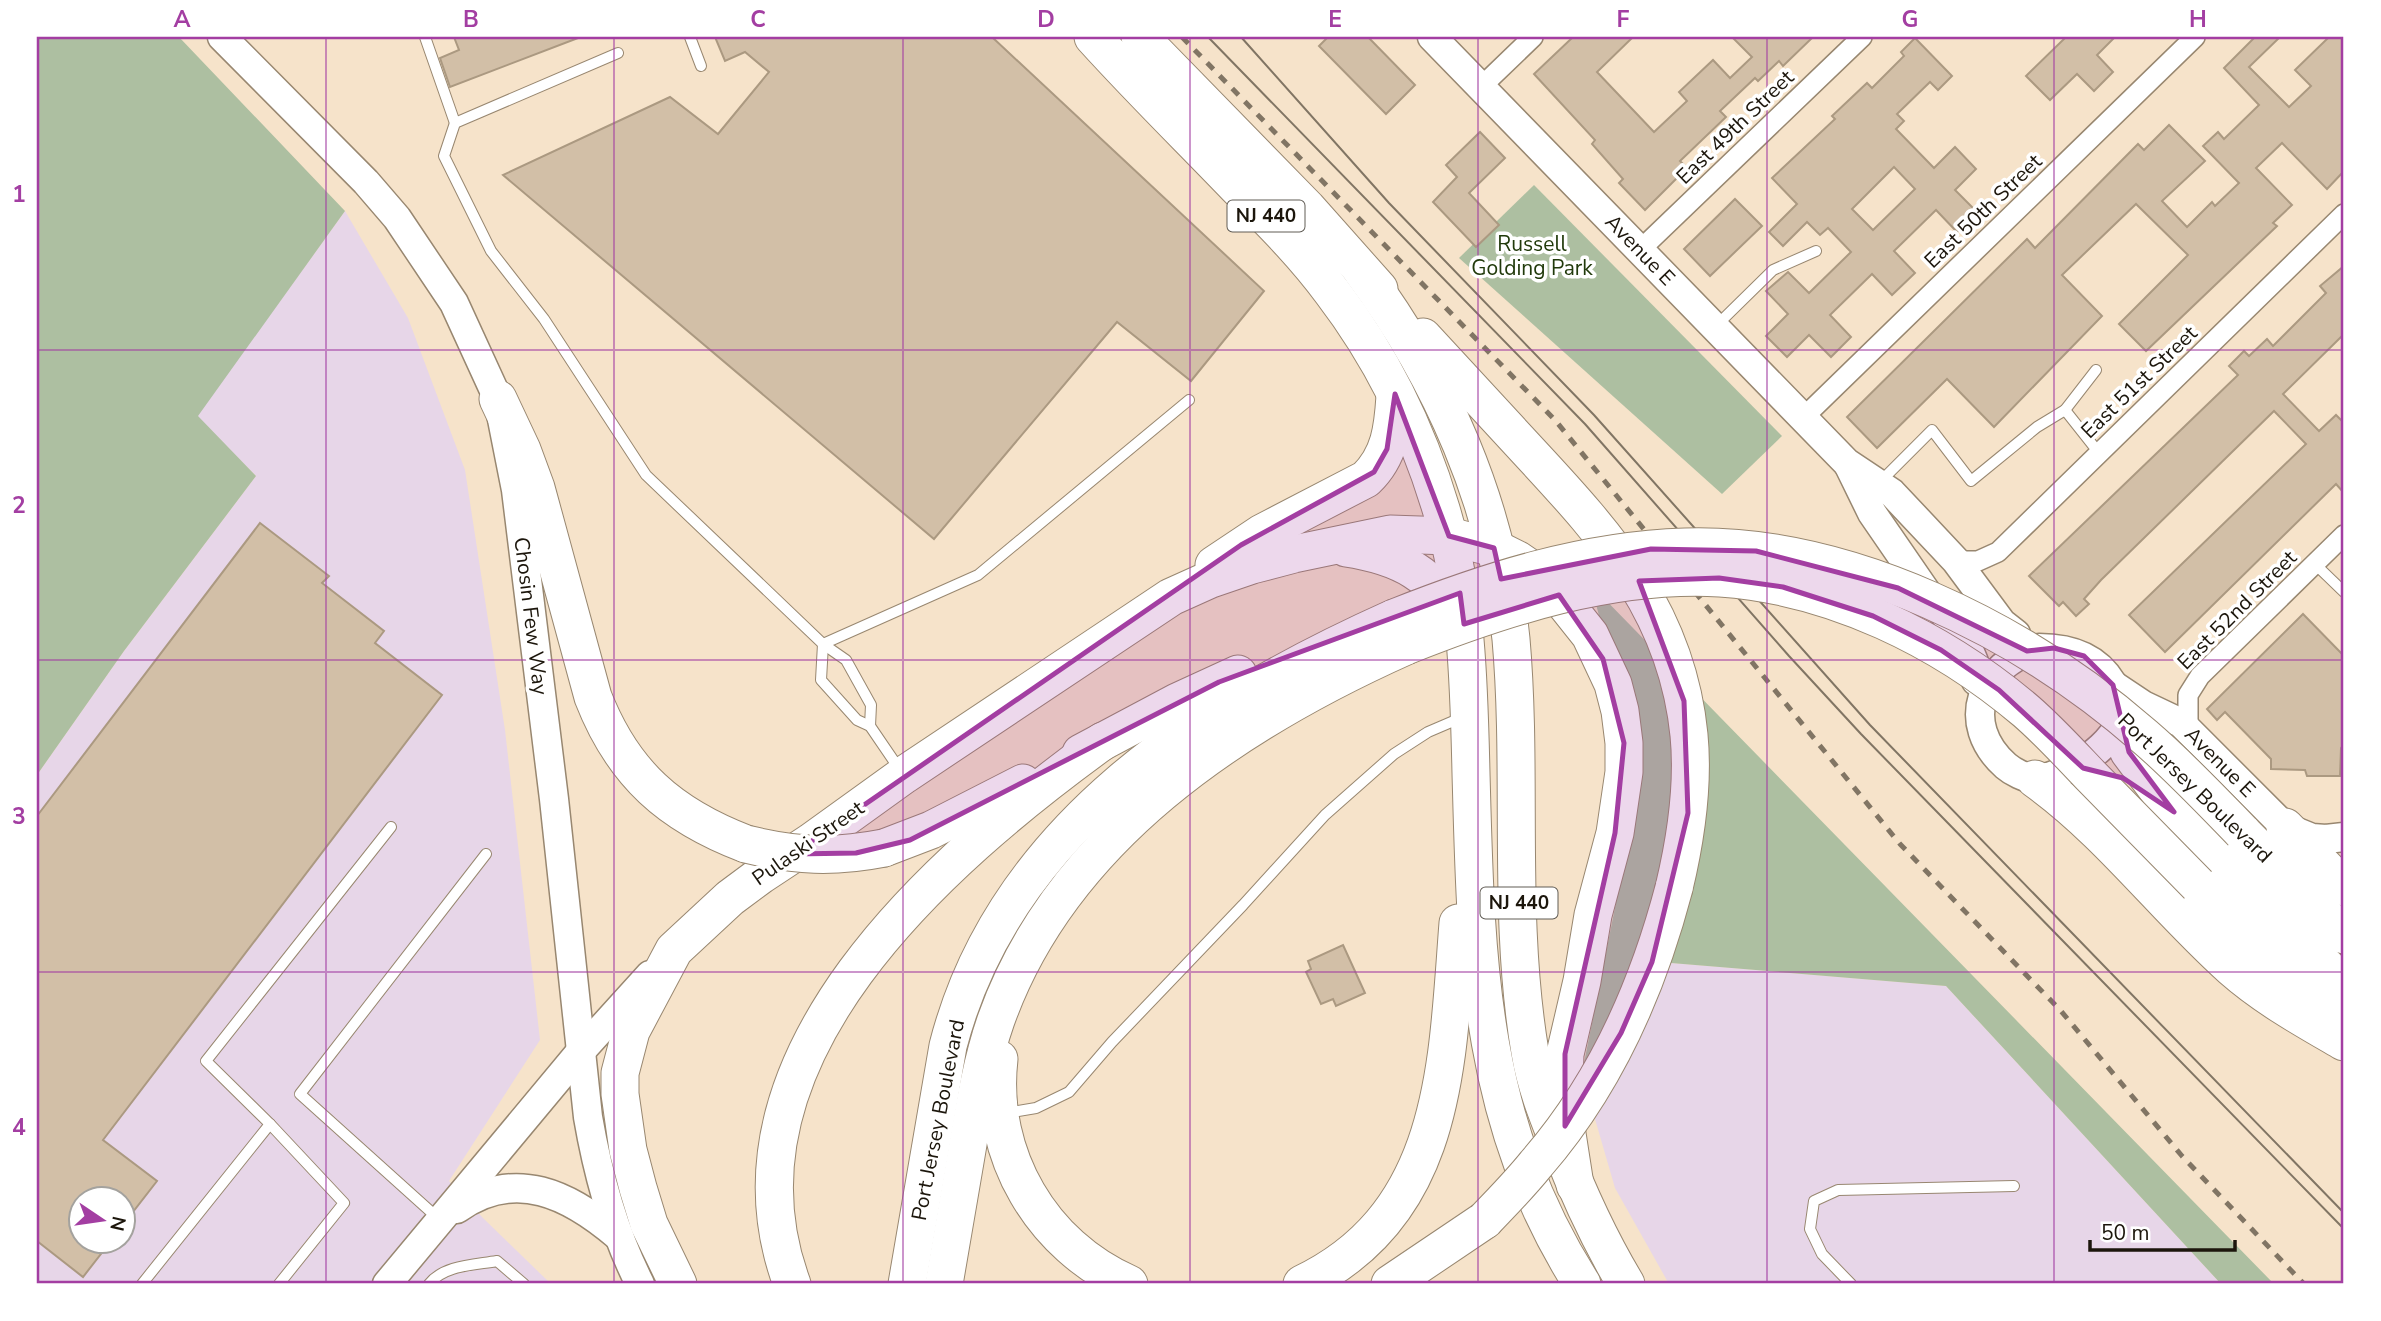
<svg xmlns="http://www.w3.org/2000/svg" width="2381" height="1321" font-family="'Nunito Sans',sans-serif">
  <rect width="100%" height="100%" fill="#f6e3ca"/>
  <g fill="#e7d6e8" fill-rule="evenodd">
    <path d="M345 211 408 318 465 470 505 730 540 1040 449 1181 483 1218 551 1284H37V775L124 651 256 476 197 416ZM80 1198H122V1240H80Z"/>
    <polygon points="1671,963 1946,986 2221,1284 1669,1284 1615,1188 1586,1088"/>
  </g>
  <g fill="#adbfa1">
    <polygon points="37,37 179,37 345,211 198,416 256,476 124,651 37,775"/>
    <polygon points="1534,185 1782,436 1722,494 1459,258"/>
    <polygon points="1591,585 2274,1284 2221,1284 1946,986 1671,963 1586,1088 1582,1073 1641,777"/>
  </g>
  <g fill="#d2bfa7" stroke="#ab9981" stroke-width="2" fill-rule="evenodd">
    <polygon points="454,37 578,37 578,38 450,87 440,58 459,50"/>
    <polygon points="715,37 992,37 1264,291 1191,381 1117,322 934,539 503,175 670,97 718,134 769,72 745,52 725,61"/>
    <polygon points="1328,37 1368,37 1415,85 1386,114 1319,46"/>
    <polygon points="1573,37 1633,37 1597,72 1654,132 1687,101 1679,92 1713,60 1730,78 1752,57 1732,37 1813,37 1783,66 1779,61 1758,81 1755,78 1720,111 1726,117 1680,161 1687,168 1645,210 1619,183 1623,179 1592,144 1595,140 1534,74"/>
    <polygon points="2066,37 2115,37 2097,55 2113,72 2094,91 2077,74 2050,100 2026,76"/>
    <polygon points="2255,37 2280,37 2249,67 2289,107 2311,86 2295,70 2329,37 2344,37 2344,171 2327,189 2282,143 2256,168 2292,205 2273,223 2277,226 2146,351 2119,324 2188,255 2136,204 2062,275 2102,316 1994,427 1947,379 1877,448 1847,417 2027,239 2035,248 2138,144 2144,150 2169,125 2205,161 2162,201 2187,227 2212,202 2215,206 2239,183 2203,146 2218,132 2224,139 2259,105 2224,68"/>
    <path d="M1915 38 1952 76 1938 90 1930 82 1897 114 1904 121 1896 129 1934 168 1955 147 1976 169 1955 190 1977 212 1957 232 1936 210 1894 251 1915 273 1892 295 1872 274 1830 315 1851 337 1831 357 1809 335 1787 357 1766 336 1788 314 1766 291 1788 272 1809 293 1851 252 1828 228 1820 235 1807 222 1783 246 1769 232 1797 204 1772 178 1835 119 1832 116 1867 83 1872 88 1904 56 1901 52ZM1894 167 1915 189 1873 230 1852 209Z"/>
    <polygon points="1480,132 1505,158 1469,193 1499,225 1476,247 1433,202 1457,177 1446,165"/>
    <polygon points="1735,199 1762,226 1710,276 1684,249"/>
    <polygon points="2344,266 2344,334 2283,394 2319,431 2336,415 2344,423 2344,493 2336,484 2165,652 2129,615 2306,444 2274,411 2101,580 2084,599 2089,604 2076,616 2063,602 2059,606 2029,576 2238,375 2229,366 2244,351 2249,356 2267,339 2273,346 2326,293 2320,286"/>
    <polygon points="260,523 329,576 322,583 384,631 375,643 442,695 103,1140 157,1181 122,1226 122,1199 80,1199 80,1241 111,1241 83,1277 37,1241 37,816"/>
    <polygon points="2303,614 2344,656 2344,744 2341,748 2340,776 2307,776 2305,770 2271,769 2271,759 2225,712 2217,720 2207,709"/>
    <polygon points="1343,945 1365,993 1336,1006 1333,999 1321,1004 1306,972 1311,969 1308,961"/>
  </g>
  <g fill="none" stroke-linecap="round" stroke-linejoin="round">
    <defs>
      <g id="lane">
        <polyline points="425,37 455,123"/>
        <polyline points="690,37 701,66"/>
        <polyline points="618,53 455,123 444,156 491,251 544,319 646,475 823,644 846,660 871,705 870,726"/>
        <polyline points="1717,325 1773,270 1816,251"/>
        <polyline points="2065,410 2099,453"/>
        <polyline points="1881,481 1932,430 1971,481 2037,427 2065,410 2096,370"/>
        <polyline points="2315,564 2344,592"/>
        <polyline points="823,644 978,575 1189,400"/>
        <polyline points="823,644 821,680 857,720 870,726 900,770"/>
        <polyline points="1006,1113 1036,1108 1069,1092 1112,1042 1243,905 1325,815 1394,754 1428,732 1463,717"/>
        <polyline points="270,1124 206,1061 391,827"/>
        <polyline points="440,1220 300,1094 486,854"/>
        <polyline points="142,1284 270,1124 344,1203 279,1284"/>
        <path d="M429 1284C444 1265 474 1265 497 1261L524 1284"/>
        <polyline points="1851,1284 1822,1254 1810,1229 1814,1201 1838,1190 2014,1186"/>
      </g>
      <g id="street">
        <polyline points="1481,87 1533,37"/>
        <polyline points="1640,250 1862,37"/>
        <polyline points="1803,418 2195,37"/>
        <polyline points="1956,561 1978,561 1998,552 2344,214"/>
        <polyline points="2188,729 2188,695 2200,676 2344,535"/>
      </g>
      <g id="secondary">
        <path d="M222 37 366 182 397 218 454 303 498 399 516 490 554 799 588 1117C598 1175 613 1231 640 1284"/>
        <polyline points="1432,37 1847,463 1892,493 1956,561 2002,623 2016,634"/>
        <polyline points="1849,466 1872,513 1927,593 1964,638 1974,662 1976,681"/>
        <path d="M2039 648C2068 648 2096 656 2112 683 2119 694 2119 709 2121 722 2111 740 2094 756 2075 765 2065 771 2047 779 2035 779 2025 778 2013 772 2006 766 1958 724 1981 663 2039 648Z"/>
        <polyline points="2113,685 2143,705 2181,723 2285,827 2312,838 2326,839 2344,837"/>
        <path d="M457 1209C515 1167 570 1195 618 1236"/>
        <polyline points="387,1284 581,1051 650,975"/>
      </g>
      <g id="highway">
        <path d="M1093 37C1140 89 1190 138 1238 188 1271 221 1304 254 1332 292 1381 356 1418 432 1441 509 1467 595 1469 684 1471 773 1476 960 1478 1120 1582 1284"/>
        <polyline points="1140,37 1307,208 1379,289"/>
        <path d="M1362 271C1441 377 1498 505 1511 639 1523 776 1507 916 1530 1052 1535 1084 1547 1114 1559 1144 1578 1193 1599 1239 1626 1284"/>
        <path d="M1423 337C1459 376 1495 415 1531 454 1610 539 1677 614 1689 735 1694 787 1686 838 1674 888"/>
        <path d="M498 399 522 450 536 488 593 697C623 774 670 815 746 844"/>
        <path d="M1346 548C1399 556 1437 574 1459 625"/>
        <path d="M1214 565 1262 533 1366 479C1390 456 1393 428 1395 396"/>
        <polyline points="2121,722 2125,743 2129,752 2174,812 2338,979 2344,988"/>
        <polyline points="1081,753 1177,702 1238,674"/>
        <path d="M2035 779C2109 832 2164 907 2232 968 2266 998 2306 1020 2344 1042"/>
        <polyline points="2285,827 2344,887"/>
        <polyline points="2242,832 2344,935"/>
        <polyline points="884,848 931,830 1023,783"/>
        <polyline points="2198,885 2328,1015"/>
        <path d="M999 1059C988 1155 1042 1246 1129 1284"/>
        <polyline points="678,1284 649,1224 638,1188 628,1150 620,1094 620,1073 631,1031 674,950 730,898 761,875 811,842 904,775 1171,597 1211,579 1252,565 1294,554 1390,534 1449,536 1494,548 1518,560 1537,573 1551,586 1590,635 1613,684 1620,711 1624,743 1624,772 1615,833 1593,915 1582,981 1565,1054 1563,1108 1575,1185"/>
        <path d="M792 1284C708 1058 942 858 1103 741"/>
        <path d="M907 1284 948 1046C1004 828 1202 704 1394 618"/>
        <path d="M944 1284C952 1237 960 1191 968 1144 975 1102 982 1060 996 1020 1061 837 1236 722 1406 646"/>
        <path d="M1302 1284C1448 1214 1447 1063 1458 923"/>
        <polyline points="1390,1284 1485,1220"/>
      </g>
    </defs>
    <use href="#lane" stroke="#988770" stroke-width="12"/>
    <use href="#street" stroke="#988770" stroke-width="22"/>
    <use href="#secondary" stroke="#988770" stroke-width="31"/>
    <use href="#highway" stroke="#988770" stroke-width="39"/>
    <use href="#lane" stroke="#fff" stroke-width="10"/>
    <use href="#street" stroke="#fff" stroke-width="19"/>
    <use href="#secondary" stroke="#fff" stroke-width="28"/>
    <use href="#highway" stroke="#fff" stroke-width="37"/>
    <g stroke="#817564" stroke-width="2">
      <polyline points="1208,37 1585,424 1789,656 1861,734 2344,1229"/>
      <polyline points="1241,37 1389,203 1594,415 1870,725 2344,1213"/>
    </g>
    <polyline stroke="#817564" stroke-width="5" stroke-dasharray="9 9" stroke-linecap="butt" points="1182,37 1555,420 1900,844 2061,1011 2182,1156 2304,1284"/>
    <defs>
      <g id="highway-bridge">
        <path d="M1394 618C1487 581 1584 550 1685 547 1847 542 2024 631 2144 736 2179 766 2210 799 2242 832"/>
        <path d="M1406 646C1504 607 1612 572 1720 578 1833 586 1941 639 2026 711 2049 731 2069 753 2090 775 2126 812 2162 848 2198 885"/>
        <path d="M746 844C796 856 833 858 884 848"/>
        <path d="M1485 1220C1503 1201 1520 1184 1536 1164 1604 1086 1648 987 1674 888"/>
      </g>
    </defs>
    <use href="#highway-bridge" stroke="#988770" stroke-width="39" stroke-linecap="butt"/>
    <use href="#highway-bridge" stroke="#fff" stroke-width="37"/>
  </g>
  <path fill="#a33ea2" fill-opacity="0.2" stroke="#a33ea2" stroke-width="5" stroke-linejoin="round" d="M1395 394 1449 536 1494 548 1501 579 1651 549 1756 551 1898 588 2027 651 2054 648 2084 656 2113 685 2129 752 2174 812 2123 778 2083 768 1999 690 1941 650 1873 616 1783 587 1719 578 1639 581 1684 701 1688 813 1652 962 1621 1033 1565 1126V1054L1615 833 1624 743 1603 659 1559 595 1464 624 1460 593 1219 682 910 840 856 853 793 854 1241 545 1374 472 1387 449Z"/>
  <path fill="none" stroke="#a33ea2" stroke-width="2" stroke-opacity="0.55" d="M326 37V1284M614 37V1284M903 37V1284M1190 37V1284M1478 37V1284M1767 37V1284M2054 37V1284M37 350H2344M37 660H2344M37 972H2344"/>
  <g text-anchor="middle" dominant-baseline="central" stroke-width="7" stroke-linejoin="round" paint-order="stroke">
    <g fill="#fff" stroke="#605c55" stroke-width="2">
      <rect x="1227.5" y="200.5" width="77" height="31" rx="5"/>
      <rect x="1480.5" y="887.5" width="77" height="31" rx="5"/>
    </g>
    <g font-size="19" font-weight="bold" fill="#1c160c">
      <text x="1266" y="216">NJ 440</text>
      <text x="1519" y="903">NJ 440</text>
    </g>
    <g font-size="21" fill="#1c160c" stroke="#fff">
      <text transform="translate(1735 127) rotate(-44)">East 49th Street</text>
      <text transform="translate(1983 211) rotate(-44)">East 50th Street</text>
      <text transform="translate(1640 250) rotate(46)">Avenue E</text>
      <text transform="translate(2139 382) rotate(-44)">East 51st Street</text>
      <text transform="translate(2237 610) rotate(-45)">East 52nd Street</text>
      <text transform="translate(531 616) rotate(83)">Chosin Few Way</text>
      <text transform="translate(2220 762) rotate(45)">Avenue E</text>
      <text transform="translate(2195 788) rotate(44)">Port Jersey Boulevard</text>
      <text transform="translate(808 843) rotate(-35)">Pulaski Street</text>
      <text transform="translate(938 1120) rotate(-79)">Port Jersey Boulevard</text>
    </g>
    <g font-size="21" fill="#213a0b" stroke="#fff">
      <text x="1532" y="244">Russell<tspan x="1532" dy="24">Golding Park</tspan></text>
    </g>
  </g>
  <rect width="2381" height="1321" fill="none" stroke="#ffffff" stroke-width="77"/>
  <g transform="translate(102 1220) rotate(103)"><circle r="33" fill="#ffffff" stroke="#a4a29e" stroke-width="2"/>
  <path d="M0-5L12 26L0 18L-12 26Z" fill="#a33ea2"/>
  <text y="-10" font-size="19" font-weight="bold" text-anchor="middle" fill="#1c160c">N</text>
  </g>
  <path d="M2090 1240v10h145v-10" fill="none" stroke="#1c160c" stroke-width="3.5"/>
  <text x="2101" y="1240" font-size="21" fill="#1c160c" stroke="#ffffff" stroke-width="5" paint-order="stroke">50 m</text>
  <rect x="38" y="38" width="2304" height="1244" fill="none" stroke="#a33ea2" stroke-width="2.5"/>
  <g font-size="23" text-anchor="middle" font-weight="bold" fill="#a33ea2">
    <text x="182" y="27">A</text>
    <text x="471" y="27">B</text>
    <text x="758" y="27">C</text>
    <text x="1046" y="27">D</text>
    <text x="1335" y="27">E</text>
    <text x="1623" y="27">F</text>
    <text x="1910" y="27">G</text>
    <text x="2198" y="27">H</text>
    <text x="19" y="202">1</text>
    <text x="19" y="513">2</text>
    <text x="19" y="824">3</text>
    <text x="19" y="1135">4</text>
  </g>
</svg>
